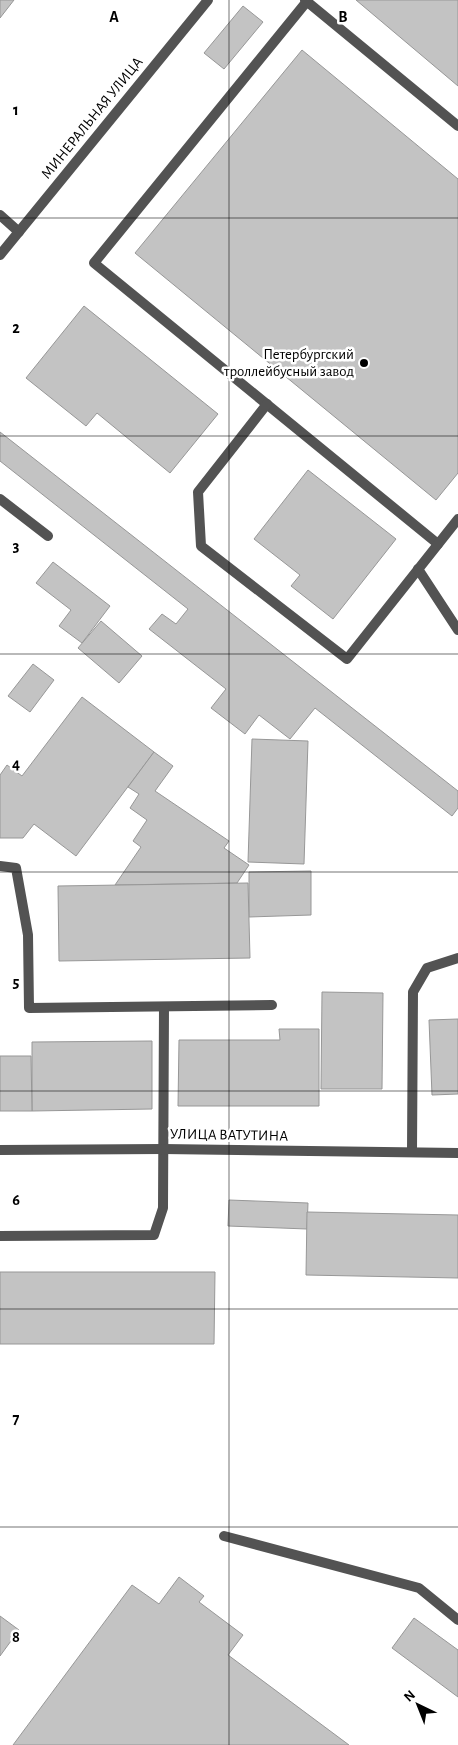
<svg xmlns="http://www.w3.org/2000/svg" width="458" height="1745" font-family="'Alegreya Sans',sans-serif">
  <rect width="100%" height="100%" fill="#fff"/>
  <g fill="#c3c3c3" stroke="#979797">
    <polygon points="0,0 14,0 0,18"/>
    <polygon points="356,0 458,0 458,86"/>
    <polygon points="243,6 263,22 224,69 204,53"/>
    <polygon points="302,50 458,179 458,473 436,500 135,253"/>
    <polygon points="84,306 218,414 170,473 97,413 86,426 26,378"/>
    <polygon points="0,432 458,791 458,808 452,816 315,708 290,739 259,715 245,734 211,708 226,689 149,629 162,614 176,624 188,609 0,461"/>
    <polygon points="308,470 396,539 333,619 291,586 300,575 254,539"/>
    <polygon points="53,562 110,606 82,643 59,626 71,610 36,583"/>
    <polygon points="101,621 142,656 119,683 78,648"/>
    <polygon points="33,664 54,680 30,712 8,696"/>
    <polygon points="82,697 154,752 76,856 34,824 23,838 0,838 0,775 7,765 22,776"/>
    <polygon points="252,739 308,741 304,864 248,862"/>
    <polygon points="154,752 173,766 155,791 229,841 224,848 249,865 237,883 115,885 141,847 133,841 147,820 130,808 139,794 128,787"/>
    <polygon points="311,871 311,915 249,917 249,872"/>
    <polygon points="248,883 250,958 59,961 58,886"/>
    <polygon points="322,992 383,993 382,1089 321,1089"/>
    <polygon points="458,1019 458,1094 432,1095 429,1020"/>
    <polygon points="279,1029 319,1029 319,1106 178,1106 179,1040 280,1040"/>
    <polygon points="152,1041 152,1109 32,1111 32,1042"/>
    <polygon points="0,1056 31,1056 32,1111 0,1111"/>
    <polygon points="229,1200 308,1203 307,1229 228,1226"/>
    <polygon points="307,1212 458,1215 458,1278 306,1275"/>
    <polygon points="0,1272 215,1272 214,1344 0,1344"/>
    <polygon points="179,1577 204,1596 199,1602 243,1635 228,1655 349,1745 13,1745 132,1585 159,1604"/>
    <polygon points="0,1616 19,1630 0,1656"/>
    <polygon points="414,1618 458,1650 458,1697 392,1648"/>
  </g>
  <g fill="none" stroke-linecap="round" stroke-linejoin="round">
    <g stroke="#535353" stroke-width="10">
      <polyline points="305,0 458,126"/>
      <polyline points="308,0 94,263 438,544"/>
      <polyline points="0,215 19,232"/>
      <polyline points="267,404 198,492 201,546 347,659 458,519"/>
      <polyline points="0,499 48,536"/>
      <polyline points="418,569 458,630"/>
      <polyline points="0,866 16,868 28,935 29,1008 272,1005"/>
      <polyline points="412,1152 413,992 427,968 458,958"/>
      <polyline points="0,1236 154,1235 163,1208 164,1007"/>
      <polyline points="224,1536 419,1588 458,1620"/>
    </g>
    <polyline stroke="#535353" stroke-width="10" points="0,1150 163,1149 458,1153"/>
    <polyline stroke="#535353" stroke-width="10" points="0,255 208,0"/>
  </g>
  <path fill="none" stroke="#000" stroke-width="1" stroke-opacity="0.55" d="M229 0V1745M0 218H458M0 436H458M0 654H458M0 872H458M0 1091H458M0 1309H458M0 1527H458"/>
  <circle fill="#000" stroke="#fff" stroke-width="2" cx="364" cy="363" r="5"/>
  <g text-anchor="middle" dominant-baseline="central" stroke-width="5" stroke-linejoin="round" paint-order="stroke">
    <g font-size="15" fill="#000" stroke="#fff">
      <text transform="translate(92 118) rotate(-51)">МИНЕРАЛЬНАЯ УЛИЦА</text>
      <text transform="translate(229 1135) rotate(1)">УЛИЦА ВАТУТИНА</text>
    </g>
    <g font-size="15" fill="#000" stroke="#fff" text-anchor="end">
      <text x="354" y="354">Петербургский<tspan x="354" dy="17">троллейбусный завод</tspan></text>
    </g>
  </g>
  <g font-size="16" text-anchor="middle" font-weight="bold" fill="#000" stroke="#fff" stroke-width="5" stroke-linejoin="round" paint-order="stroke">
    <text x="114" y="22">A</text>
    <text x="343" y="22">B</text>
    <text x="16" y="115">1</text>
    <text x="16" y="333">2</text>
    <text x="16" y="551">3</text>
    <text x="16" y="769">4</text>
    <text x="16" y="987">5</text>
    <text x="16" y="1205">6</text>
    <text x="16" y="1424">7</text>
    <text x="16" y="1642">8</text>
  </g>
  <g transform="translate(418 1705) rotate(317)" stroke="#ffffff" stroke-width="4" paint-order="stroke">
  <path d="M0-4L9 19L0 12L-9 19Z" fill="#000000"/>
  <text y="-8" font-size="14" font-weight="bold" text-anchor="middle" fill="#000000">N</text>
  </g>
</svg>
